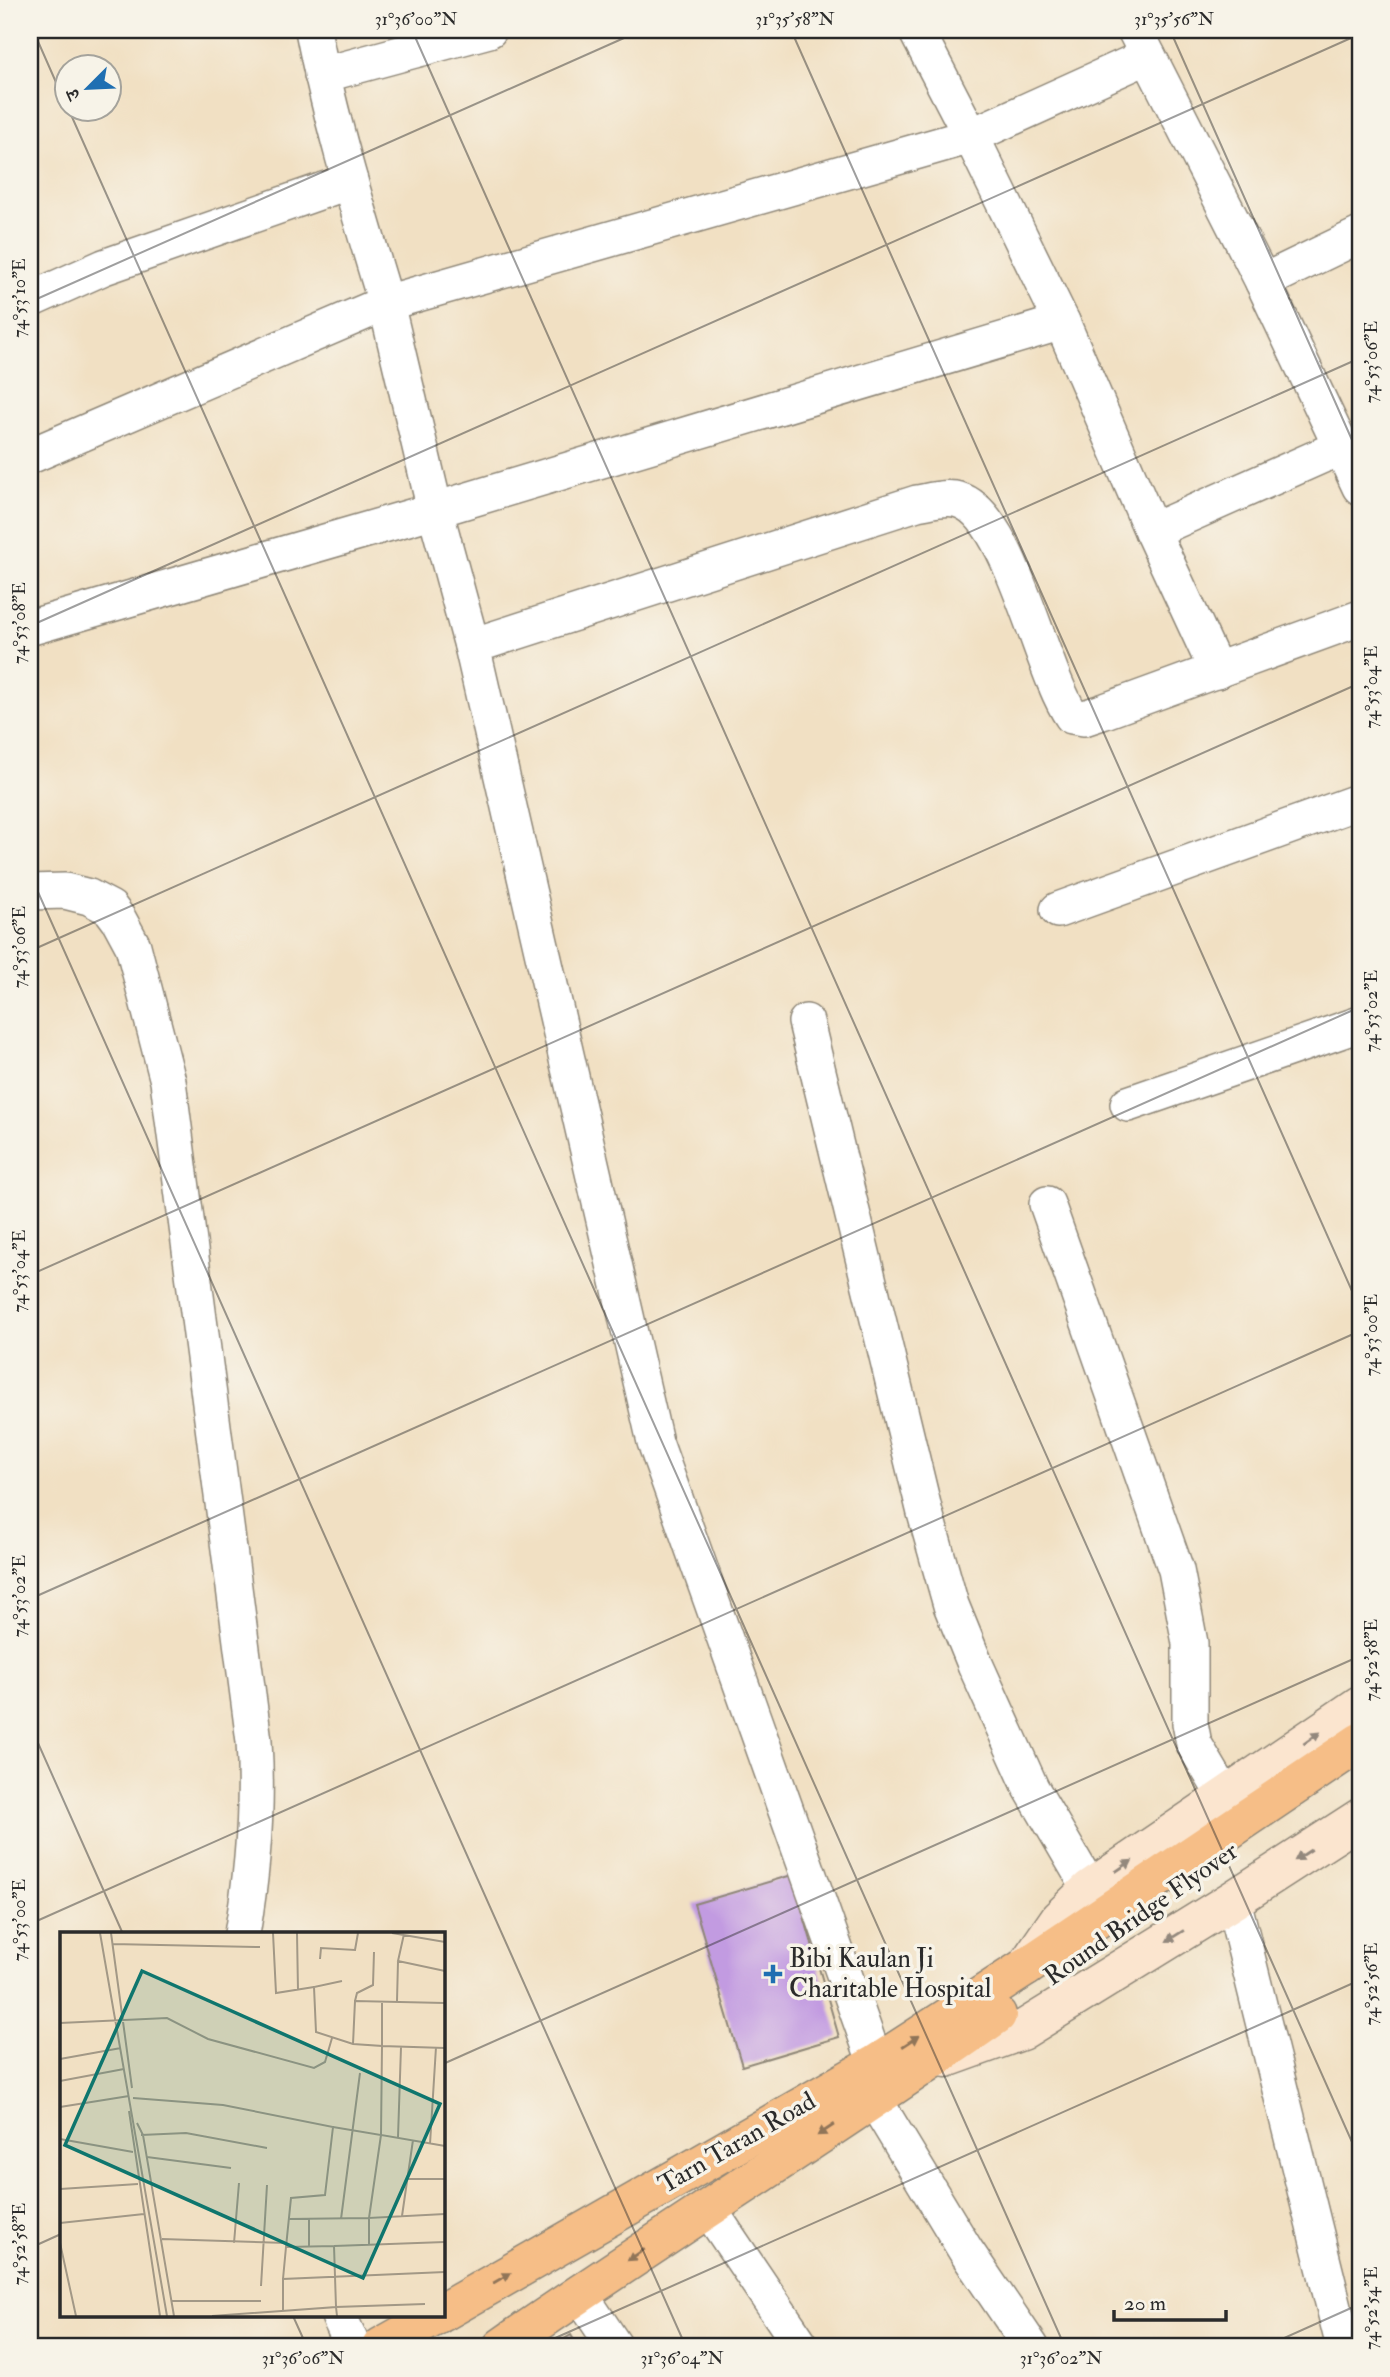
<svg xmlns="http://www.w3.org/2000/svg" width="1390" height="2377" font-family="'IM FELL Double Pica','Noto Serif Devanagari',serif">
  <rect width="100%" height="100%" fill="#f7f3e8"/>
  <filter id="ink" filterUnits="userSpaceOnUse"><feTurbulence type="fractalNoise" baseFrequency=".0143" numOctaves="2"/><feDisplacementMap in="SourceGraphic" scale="14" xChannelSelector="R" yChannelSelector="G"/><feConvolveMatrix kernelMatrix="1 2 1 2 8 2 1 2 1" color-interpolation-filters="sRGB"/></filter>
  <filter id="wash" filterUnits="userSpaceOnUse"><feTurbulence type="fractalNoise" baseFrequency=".00686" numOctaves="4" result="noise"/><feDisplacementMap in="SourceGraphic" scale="28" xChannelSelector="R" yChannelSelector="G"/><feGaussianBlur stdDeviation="1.57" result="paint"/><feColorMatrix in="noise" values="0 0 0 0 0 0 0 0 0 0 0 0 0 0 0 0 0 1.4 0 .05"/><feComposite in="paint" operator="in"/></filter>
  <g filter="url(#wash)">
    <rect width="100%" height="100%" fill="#f1e0c3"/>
    <g id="blocks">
      <g fill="#c29be1">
        <polygon points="792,1875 839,2037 742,2066 694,1904"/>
        <polygon points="571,2335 578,2347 552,2347"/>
      </g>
    </g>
  </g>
  <g filter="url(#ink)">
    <use href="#blocks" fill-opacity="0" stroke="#8e8677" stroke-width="2"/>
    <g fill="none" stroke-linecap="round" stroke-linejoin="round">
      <defs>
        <g id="street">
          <polyline points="1135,30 1263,282"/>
          <polyline points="1148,56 971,136 1062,322 1152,531 1217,671"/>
          <polyline points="322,75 489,30"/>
          <polyline points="1360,235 1263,282 1360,487"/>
          <polyline points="30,300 104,267 350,181"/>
          <path d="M30 456 386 303C359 213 331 122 313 30"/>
          <polyline points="1152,531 1341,447"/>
          <polyline points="32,627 435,510 1062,322"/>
          <polyline points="472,646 435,510 386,303 971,136 916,30"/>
          <path d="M30 892 65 891 89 897 110 908 119 920 133 946 168 1081 254 1741C258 1806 253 1870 242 1934"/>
          <polyline points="1058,910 1360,801"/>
          <polyline points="806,1022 925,1513 951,1605 975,1664 1031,1788 1104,1913"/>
          <polyline points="1128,1104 1360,1024"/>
          <polyline points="1047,1204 1176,1570 1190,1643 1190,1723 1194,1744 1226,1798"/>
          <polyline points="1233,1900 1344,2347"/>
          <path d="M876 2064 655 1442 472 646 917 503C930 501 946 496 959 500 1011 515 1040 671 1072 716L1084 718 1102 712 1360 618"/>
          <polyline points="874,2099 966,2251 1031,2347"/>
          <polyline points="708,2208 802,2347"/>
          <polyline points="579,2293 615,2347"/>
          <polyline points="339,2316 353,2347"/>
        </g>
        <g id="secondary">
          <polyline points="1026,1967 1059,1919 1090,1889 1360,1705"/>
          <polyline points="946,2058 1021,2031 1233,1900 1360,1818"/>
        </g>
        <g id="primary">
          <polyline points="443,2312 876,2064 1026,1967 1360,1742"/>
          <polyline points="381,2347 436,2316"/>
          <path d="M502 2347C665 2234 834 2129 997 2015"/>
        </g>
      </defs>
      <use href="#street" stroke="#8e8677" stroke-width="38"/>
      <use href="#secondary" stroke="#8e8677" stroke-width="41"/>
      <use href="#primary" stroke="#8e8677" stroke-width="41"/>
      <use href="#street" stroke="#fff" stroke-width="35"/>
      <use href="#secondary" stroke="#fbe5cf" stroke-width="38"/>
      <use href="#primary" stroke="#f6be87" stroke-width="38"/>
    </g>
    <defs><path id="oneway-solid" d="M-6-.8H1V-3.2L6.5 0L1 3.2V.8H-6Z" transform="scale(1.75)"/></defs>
    <g fill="#93887d">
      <use href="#oneway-solid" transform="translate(1312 1738) rotate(-35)"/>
      <use href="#oneway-solid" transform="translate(1303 1855) rotate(147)"/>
      <use href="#oneway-solid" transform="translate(1124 1866) rotate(-34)"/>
      <use href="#oneway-solid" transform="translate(1175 1936) rotate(148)"/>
    </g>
    <g fill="#907459">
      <use href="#oneway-solid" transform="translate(911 2041) rotate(-33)"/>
      <use href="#oneway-solid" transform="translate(826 2130) rotate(147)"/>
      <use href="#oneway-solid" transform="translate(636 2255) rotate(146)"/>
      <use href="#oneway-solid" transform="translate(502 2278) rotate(-30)"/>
    </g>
  </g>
  <path fill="none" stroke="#2b2b2b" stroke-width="2" stroke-opacity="0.45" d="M33 30 66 105M412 30 1360 2160M791 30 1360 1309M1170 30 1360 458M68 108 1065 2347M30 302 642 30M30 626 1360 34M30 874 686 2347M30 951 1360 358M30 1275 1360 683M30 1599 1360 1007M30 1725 123 1934M30 1924 1360 1331M443 2064 1360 1656M30 2248 61 2234M293 2316 307 2347M535 2347 1360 1980M1264 2347 1360 2304"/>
  <path fill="#1f6fb2" stroke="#f7f3e8" stroke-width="2.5" d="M769.5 1963.5h7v7h7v7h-7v7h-7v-7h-7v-7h7z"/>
  <g text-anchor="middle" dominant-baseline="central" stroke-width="7" stroke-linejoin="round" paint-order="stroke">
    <g font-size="26" fill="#2b2b2b" stroke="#f7f3e8">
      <text transform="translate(1141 1914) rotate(-35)">Round Bridge Flyover</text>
      <text transform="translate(737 2143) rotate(-30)">Tarn Taran Road</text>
    </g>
    <g font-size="26" fill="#2b2b2b" stroke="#f7f3e8" text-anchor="start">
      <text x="789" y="1959">Bibi Kaulan Ji<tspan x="789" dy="30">Charitable Hospital</tspan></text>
    </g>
  </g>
  <g transform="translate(60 1932)">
    <rect width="385" height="385" fill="#f1e0c3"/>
    <path fill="none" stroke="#a29886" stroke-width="2" d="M40 1 107 384M51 1 72 156M213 1 216 61 254 55M237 1 238 59M332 1 385 10M344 2 338 29 385 39M52 12 200 15M260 27 261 16 295 18 298 1M282 49 254 55 256 100 293 112 322 114 321 203 385 214M295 69 297 61 313 53 314 20M322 69V114L385 116M337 69 338 29M0 91 107 86 148 107 254 136 265 130 272 106M293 112 295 69 385 71M0 127 61 116M0 149 64 137M73 166 163 173 273 195 265 263 231 266 226 315 274 314 276 375 152 384M0 175 69 164M69 179 100 384M77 191 83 203 114 384M273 195 321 203 309 286 385 282M81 203 126 201 207 216M338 205 341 115M0 207 73 220M370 212 376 115M87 225 171 236M347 247H385M0 257 78 252M342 284 353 208M249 286V315M228 287 309 286V312M281 287 300 141M0 291 84 282M102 307 227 311M0 311 16 384M174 311 179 251M274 314 385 310M223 347 226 315M201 354 207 253M111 369H201M223 378V347L385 340M277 384 276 375 365 372"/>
    <path fill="#0f766e" fill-opacity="0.15" stroke="#0f766e" stroke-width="3.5" d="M82 39 380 172 303 346 5 213Z"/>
    <rect width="385" height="385" fill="none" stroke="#2b2b2b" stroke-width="3.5"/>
  </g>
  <rect width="1390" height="2377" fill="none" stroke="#f7f3e8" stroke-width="77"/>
  <g transform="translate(88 88) rotate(246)"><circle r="33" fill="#f7f3e8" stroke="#a5a39c" stroke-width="2"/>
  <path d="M0-5L12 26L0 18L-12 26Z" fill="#1f6fb2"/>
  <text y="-10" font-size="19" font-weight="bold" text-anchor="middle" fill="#2b2b2b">उ</text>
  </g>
  <path d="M1114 2310v10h112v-10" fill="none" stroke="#2b2b2b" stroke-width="3.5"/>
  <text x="1124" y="2310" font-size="21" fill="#2b2b2b" stroke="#f7f3e8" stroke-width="5" paint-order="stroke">20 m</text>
  <rect x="38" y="38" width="1314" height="2300" fill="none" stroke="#2b2b2b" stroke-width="2.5"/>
  <g font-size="18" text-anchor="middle" fill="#2b2b2b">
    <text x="416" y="25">31°36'00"N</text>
    <text x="795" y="25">31°35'58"N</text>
    <text x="1174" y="25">31°35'56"N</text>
    <text transform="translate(19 298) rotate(-90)" y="6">74°53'10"E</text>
    <text transform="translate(1371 362) rotate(-90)" y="6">74°53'06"E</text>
    <text transform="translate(19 623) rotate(-90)" y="6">74°53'08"E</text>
    <text transform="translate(1371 687) rotate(-90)" y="6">74°53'04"E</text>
    <text transform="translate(19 947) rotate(-90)" y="6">74°53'06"E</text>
    <text transform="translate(1371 1011) rotate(-90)" y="6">74°53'02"E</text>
    <text transform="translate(19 1271) rotate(-90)" y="6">74°53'04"E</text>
    <text transform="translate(1371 1335) rotate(-90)" y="6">74°53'00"E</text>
    <text transform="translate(19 1596) rotate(-90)" y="6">74°53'02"E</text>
    <text transform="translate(1371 1660) rotate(-90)" y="6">74°52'58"E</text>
    <text transform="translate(19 1920) rotate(-90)" y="6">74°53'00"E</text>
    <text transform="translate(1371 1984) rotate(-90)" y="6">74°52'56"E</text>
    <text transform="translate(19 2244) rotate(-90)" y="6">74°52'58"E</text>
    <text transform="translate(1371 2308) rotate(-90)" y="6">74°52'54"E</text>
    <text x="303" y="2364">31°36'06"N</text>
    <text x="682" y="2364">31°36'04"N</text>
    <text x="1061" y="2364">31°36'02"N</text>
  </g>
</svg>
